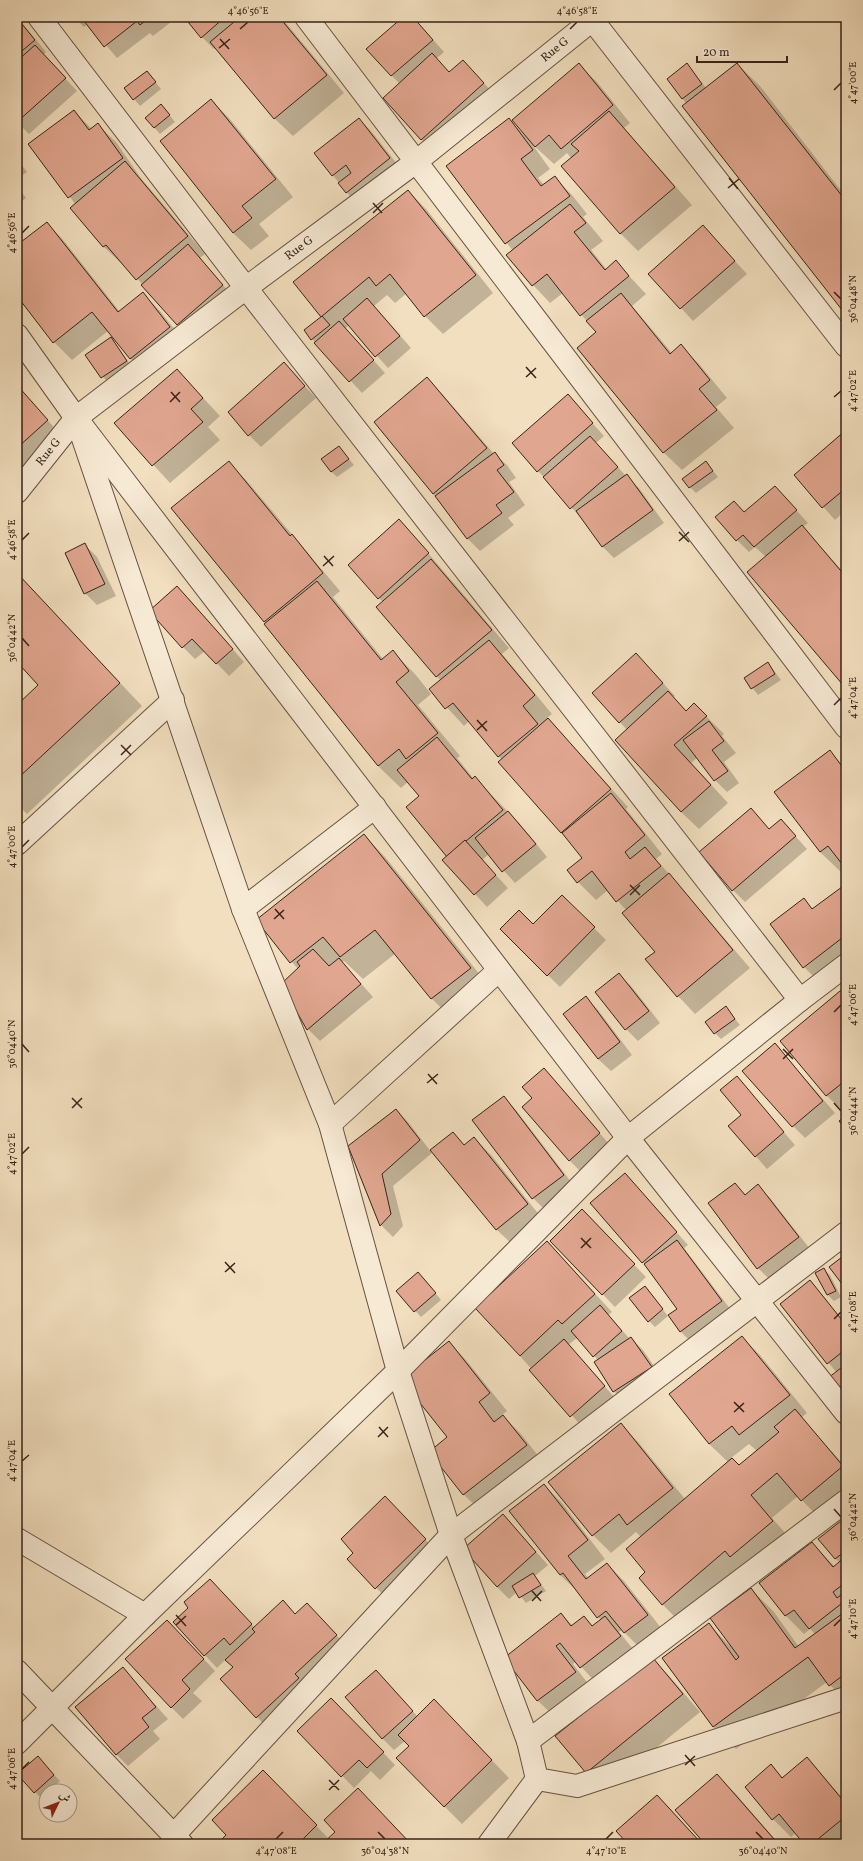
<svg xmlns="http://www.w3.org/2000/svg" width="863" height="1861" font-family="Vollkorn,Amiri,serif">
  <rect width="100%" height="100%" fill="#f2dfbf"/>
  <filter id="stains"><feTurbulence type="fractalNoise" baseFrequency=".005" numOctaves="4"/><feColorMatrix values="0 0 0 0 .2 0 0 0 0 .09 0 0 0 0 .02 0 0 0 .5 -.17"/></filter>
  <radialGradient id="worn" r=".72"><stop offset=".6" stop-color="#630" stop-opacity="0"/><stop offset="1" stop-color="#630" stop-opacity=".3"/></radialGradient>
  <g fill="#0003" fill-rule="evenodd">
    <polygon points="17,17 46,52 43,55 77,91 29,134 17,122"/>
    <polygon points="74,17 166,17 171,22 153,36 150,33 117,58 88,24 84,27"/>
    <polygon points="185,17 281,17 344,93 293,136 275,119 216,48 214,49 202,37"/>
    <polygon points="404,17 413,17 444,52 436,59 450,73 463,61 501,101 439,157 421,139 400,84 391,75"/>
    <polygon points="737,64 760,86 846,197 846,313 682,98 687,65 706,88"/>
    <polygon points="579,65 597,82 630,123 624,128 692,205 638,251 621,234 563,166 572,159 567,153 554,164 532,144 550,169 538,178 544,185 554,177 572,195 587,214 583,217 603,241 591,250 607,270 616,262 646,294 632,306 672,353 681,346 699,364 727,398 716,407 734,428 682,470 664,453 578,348 597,333 563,293 550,303 533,285 513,251 447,166 509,119 525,136"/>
    <polygon points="147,72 161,89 140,106 125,88"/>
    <polygon points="211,100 229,118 293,197 259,224 269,236 251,250 233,233 161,141"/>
    <polygon points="74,111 92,129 98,125 116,142 140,177 205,254 200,258 234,298 190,337 123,263 122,264 104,247 72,208 76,205 30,144"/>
    <polygon points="167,112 175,122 160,134 146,118"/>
    <polygon points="359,119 371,131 402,170 359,205 347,193 315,153"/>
    <polygon points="17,159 27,172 17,179"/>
    <polygon points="17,186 26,198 17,205"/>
    <polygon points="408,191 426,209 493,293 443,334 425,316 407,293 395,303 387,295 374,306 411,348 388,368 349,325 345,329 385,373 362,393 312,339 322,317 295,282"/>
    <polygon points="47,223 64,241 120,312 143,294 160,311 187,345 148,376 130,358 109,330 72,360 54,342 17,295 17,246"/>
    <polygon points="703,227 747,274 693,321 650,274"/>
    <polygon points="111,338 132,367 108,383 87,355"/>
    <polygon points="284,364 316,398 261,447 249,435"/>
    <polygon points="177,370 220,416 208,427 220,440 170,483 116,424"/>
    <polygon points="427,378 444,396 494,454 507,465 516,478 509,482 525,505 508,518 514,525 480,551 468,539 433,494"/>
    <polygon points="17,386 59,433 17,471"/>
    <polygon points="568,396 604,436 596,443 626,476 639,488 664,523 614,558 602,546 583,520 538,471"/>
    <polygon points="846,432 846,510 835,520 795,475"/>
    <polygon points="339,447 354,465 337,477 331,471"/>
    <polygon points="706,462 718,477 696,493 690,487"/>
    <polygon points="228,463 246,480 340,591 333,597 383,659 393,652 415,674 431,694 418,705 460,756 457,758 474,779 475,778 520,824 547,857 515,883 489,854 482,860 508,888 487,907 444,860 448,857 420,796 408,782 401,788 378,766 264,621"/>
    <polygon points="775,487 808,523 803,527 846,575 846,686 766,557 755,547 749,552 737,540 745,513"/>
    <polygon points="411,533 509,648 502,654 552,714 547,718 628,807 626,809 662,854 656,859 750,968 695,1014 678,996 656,952 626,910 608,890 596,900 578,882 584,858 499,762 502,760 469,721 464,726 431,690 441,681 377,607 383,602 379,598"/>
    <polygon points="85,545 97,557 116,596 97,605 85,593"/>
    <polygon points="17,574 142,706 27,814 17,804 17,706 40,685 17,661"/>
    <polygon points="189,599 244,662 229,676 205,651 195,659 183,647"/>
    <polygon points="636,654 675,696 673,697 686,711 694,704 724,734 722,736 736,753 724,762 739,783 727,792 715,780 698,757 691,763 728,803 699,829 681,812 627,730 594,693"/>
    <polygon points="768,663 781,680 758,695 745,678"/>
    <polygon points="830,752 846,768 846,872 843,874 820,852 775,792"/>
    <polygon points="781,820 807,849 745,902 733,890 769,830"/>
    <polygon points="364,835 386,858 493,991 455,1021 432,999 396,953 363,979 344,961 342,962 373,997 320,1041 308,1029 282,984 298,969 257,921"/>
    <polygon points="846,885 846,974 826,989 804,967 804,900 813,909"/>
    <polygon points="562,896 606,940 560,987 501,929 533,925"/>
    <polygon points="619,975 632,987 660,1023 638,1041 626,1029"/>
    <polygon points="846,987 846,1112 845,1113 827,1096 782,1041"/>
    <polygon points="586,998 598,1010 632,1055 611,1071 598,1059 565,1014"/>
    <polygon points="726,1008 740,1025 721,1039 715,1033"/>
    <polygon points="775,1044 835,1113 805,1138 793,1126"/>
    <polygon points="543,1069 611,1146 581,1172 569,1160 534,1098"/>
    <polygon points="737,1078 795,1145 767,1169 729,1126 743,1115"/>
    <polygon points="504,1098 516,1110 575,1187 545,1210 533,1198"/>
    <polygon points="396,1110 408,1122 432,1153 393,1186 403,1226 393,1237 381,1225 349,1146"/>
    <polygon points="452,1133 465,1146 474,1138 492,1156 545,1222 515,1247 497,1230 432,1150"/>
    <polygon points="625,1174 688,1245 684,1248 734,1314 693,1344 681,1332 669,1315 678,1309 643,1262"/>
    <polygon points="734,1184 746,1195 758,1186 770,1198 810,1249 770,1280 758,1268"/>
    <polygon points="594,1223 646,1277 615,1307 551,1241"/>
    <polygon points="564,1260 612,1312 608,1315 630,1339 631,1338 643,1350 663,1379 626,1403 614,1391 595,1362 598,1360 577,1338 568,1345 616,1399 583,1428 520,1356"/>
    <polygon points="824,1270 830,1275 841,1297 834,1301 828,1295 816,1274"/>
    <polygon points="424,1279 441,1300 421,1317 397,1291"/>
    <polygon points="810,1282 846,1324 846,1398 837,1373 781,1304"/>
    <polygon points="645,1287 668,1316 655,1327 649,1321"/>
    <path d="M742 1337 760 1355 807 1413 801 1418 846 1467V1504L824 1523 798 1496 772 1518 795 1544 685 1627 662 1604 647 1572 641 1537 636 1532 611 1553 593 1535 549 1482 620 1424 638 1442 685 1499 728 1462 709 1444ZM749 1444 757 1451 739 1466 731 1458Z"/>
    <polygon points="449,1342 466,1360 507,1411 502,1415 521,1434 544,1463 482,1512 464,1495 430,1452 448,1437"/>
    <polygon points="544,1485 562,1503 605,1559 585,1574 589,1579 607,1564 625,1582 665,1633 642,1650 622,1630 619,1632 638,1655 598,1685 576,1661 573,1664 593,1690 556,1718 538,1701 505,1658 561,1614 573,1626 584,1617 593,1626 601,1620 578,1592 560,1575"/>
    <polygon points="385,1498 443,1558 394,1606 348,1559 355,1553"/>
    <polygon points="503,1515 548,1565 535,1576 546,1591 526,1603 517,1592 509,1599 497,1587"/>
    <polygon points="846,1518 846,1701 827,1682 736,1749 714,1727 663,1658 709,1624 729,1645 751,1589 774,1612 799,1647 816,1635 810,1629 804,1634 786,1616 761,1584 812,1543 835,1567 840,1563 835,1558"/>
    <polygon points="222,1592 255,1628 295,1615 324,1622 354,1654 274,1735 221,1679 234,1667 226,1659 217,1668 174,1622"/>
    <polygon points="179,1633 215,1671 193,1693 202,1701 183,1719 171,1707"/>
    <polygon points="653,1660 670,1677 700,1712 605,1790 587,1773"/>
    <polygon points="123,1669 168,1719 153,1731 160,1739 128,1766 116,1754"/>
    <polygon points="376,1671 418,1717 452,1719 509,1778 462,1824 444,1806 410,1746 405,1741 394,1750 382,1738"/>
    <polygon points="343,1711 395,1765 380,1780 371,1771 354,1788 299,1731"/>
    <polygon points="807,1758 846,1802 846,1844 806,1844 796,1832 791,1837 773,1819 746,1787 771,1766 783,1778"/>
    <polygon points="43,1764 60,1781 49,1791 46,1791 46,1793 41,1798 35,1792"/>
    <polygon points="717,1776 735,1793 779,1844 706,1844"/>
    <polygon points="281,1789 329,1839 411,1844 218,1844"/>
  </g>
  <g fill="#e1a690" stroke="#392319">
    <polygon points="81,17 150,17 140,25 137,21 104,47"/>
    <polygon points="184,17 225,17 201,38"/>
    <polygon points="240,17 279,17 327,75 274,119 210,42"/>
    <polygon points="403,17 413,17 433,40 391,76 366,49"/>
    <polygon points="17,18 35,40 17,55"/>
    <polygon points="35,45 66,78 17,122 17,61"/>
    <polygon points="432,53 449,72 463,60 484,83 421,140 383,98"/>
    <polygon points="579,63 613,105 561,149 549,135 535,147 512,120"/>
    <polygon points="687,63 702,84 682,99 667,79"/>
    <polygon points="737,63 846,201 846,315 682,106"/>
    <polygon points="147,71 156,82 133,100 124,88"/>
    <polygon points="211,99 276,179 242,206 252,218 233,233 160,141"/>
    <polygon points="161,104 170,115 154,128 145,118"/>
    <polygon points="74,110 89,130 98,123 123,158 68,198 28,144"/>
    <polygon points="609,111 675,187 620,234 561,166 579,151 571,144"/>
    <polygon points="359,118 390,158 346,193 338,183 351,173 346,165 332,176 314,153"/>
    <polygon points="509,118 533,150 521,159 541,186 555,176 570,196 505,244 446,166"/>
    <polygon points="125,161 188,236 136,280 106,245 103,247 70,208"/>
    <polygon points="408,190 476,275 424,317 390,274 376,286 369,277 321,317 293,282"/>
    <polygon points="570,204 586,223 574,232 605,270 616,260 629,276 580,316 547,274 532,286 506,255"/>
    <polygon points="47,222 118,312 143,292 170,327 130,359 92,312 53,343 17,296 17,245"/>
    <polygon points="703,225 735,261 680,309 648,274"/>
    <polygon points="188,244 223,285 177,325 141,285"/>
    <polygon points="621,293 670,354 681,344 710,380 699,389 717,410 663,453 577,348 596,332 586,321"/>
    <polygon points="367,298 400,336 375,357 343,319"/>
    <polygon points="322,316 330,325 311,340 304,330"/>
    <polygon points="339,321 374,360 349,382 314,343"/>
    <polygon points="111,337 127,361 101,378 85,355"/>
    <polygon points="284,362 305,386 248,436 228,412"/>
    <polygon points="177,369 203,398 191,409 203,422 152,466 114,423"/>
    <polygon points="427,377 487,448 433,494 374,422"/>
    <polygon points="17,385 48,420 17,448"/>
    <polygon points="568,394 593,423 537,472 512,443"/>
    <polygon points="846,430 846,488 822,508 794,475"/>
    <polygon points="590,436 618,467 570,509 543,477"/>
    <polygon points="339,446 349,459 331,472 321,459"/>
    <polygon points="495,452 504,465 497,470 514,492 496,505 502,513 467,539 435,496"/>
    <polygon points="229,461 290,536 292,534 323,573 264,622 171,508"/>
    <polygon points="706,461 713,471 689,488 682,479"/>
    <polygon points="627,474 653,510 602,547 576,511"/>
    <polygon points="775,486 797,510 754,547 743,535 736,541 715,517 734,501 744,512"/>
    <polygon points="846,491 846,502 841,495"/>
    <polygon points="399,519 429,553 378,599 348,565"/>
    <polygon points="802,525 846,577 846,683 843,685 747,572"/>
    <polygon points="85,543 105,584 84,594 65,553"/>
    <polygon points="431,559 492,630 436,677 376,607"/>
    <polygon points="17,573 120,683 17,779 17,705 38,685 17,662"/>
    <polygon points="317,581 381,660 393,650 409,671 396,682 438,733 406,759 399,749 378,766 264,624"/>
    <polygon points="177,586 233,649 216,664 192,639 182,648 149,611"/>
    <polygon points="489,640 535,695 523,706 538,724 498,757 453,703 445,709 429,689"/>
    <polygon points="636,653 663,683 619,723 592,693"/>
    <polygon points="768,662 775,674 751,689 744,678"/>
    <polygon points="668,691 686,711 694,703 707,716 674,745 711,785 681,812 615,740"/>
    <polygon points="548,718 611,789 561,833 498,762"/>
    <polygon points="709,721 724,741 712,750 728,771 714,781 683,740"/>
    <polygon points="437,737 472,779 475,776 503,810 447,857 406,807 419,796 397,770"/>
    <polygon points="830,750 846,772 846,861 842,864 828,846 820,852 774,792"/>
    <polygon points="611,793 645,835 625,852 630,859 645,847 661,866 616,902 592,871 577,883 567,870 582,858 562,833"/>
    <polygon points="751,808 769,829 781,819 796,836 732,891 699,852"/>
    <polygon points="508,811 536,844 502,872 475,838"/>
    <polygon points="364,834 471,968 431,999 375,930 340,957 323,937 290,963 256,920"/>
    <polygon points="465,840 496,875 474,895 442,860"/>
    <polygon points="669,873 733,950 677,997 645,959 655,952 622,913"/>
    <polygon points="846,884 846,935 803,968 770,924 804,898 812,909"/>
    <polygon points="562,895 595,927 547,976 500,929 519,910 533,924"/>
    <polygon points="313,949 329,966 339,958 361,984 307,1030 281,984 300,966 297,962"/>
    <polygon points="619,973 649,1011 625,1030 595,992"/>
    <polygon points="846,986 846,1080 826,1096 780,1041"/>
    <polygon points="586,996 620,1042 598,1059 563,1014"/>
    <polygon points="726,1006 735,1019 714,1034 705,1022"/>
    <polygon points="775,1043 823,1101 792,1127 742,1071"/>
    <polygon points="544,1068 600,1133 569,1161 522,1107 532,1098 522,1087"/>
    <polygon points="737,1076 784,1132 755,1157 728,1126 741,1115 720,1090"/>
    <polygon points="504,1096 564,1175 532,1199 472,1120"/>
    <polygon points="396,1109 420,1140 382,1174 391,1214 380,1226 348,1146"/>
    <polygon points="846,1116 846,1130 839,1121"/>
    <polygon points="453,1132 464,1145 474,1137 528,1204 496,1230 430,1150"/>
    <polygon points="625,1173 677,1232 642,1263 590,1203"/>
    <polygon points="735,1183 745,1195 758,1184 799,1237 757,1269 708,1203"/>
    <polygon points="582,1209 635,1264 602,1295 550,1241"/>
    <polygon points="677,1240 722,1301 680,1332 668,1315 677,1309 644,1264"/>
    <polygon points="547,1241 595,1294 562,1324 558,1320 520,1356 475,1308"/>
    <polygon points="846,1254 846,1289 829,1267"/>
    <polygon points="824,1268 836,1291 827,1295 815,1273"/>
    <polygon points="418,1272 436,1293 414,1312 396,1291"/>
    <polygon points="810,1280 846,1325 846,1349 827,1364 780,1304"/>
    <polygon points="645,1286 663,1309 648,1322 629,1298"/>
    <polygon points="600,1305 622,1331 593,1357 571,1331"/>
    <polygon points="742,1336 790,1395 739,1435 732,1426 709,1444 669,1394"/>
    <polygon points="631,1337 652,1367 613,1392 594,1362"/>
    <polygon points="564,1339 605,1386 570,1417 529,1370"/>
    <polygon points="449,1341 490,1393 479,1402 494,1422 503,1415 527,1445 463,1495 429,1452 447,1437 401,1379"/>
    <polygon points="846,1364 846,1400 828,1378"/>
    <polygon points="795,1409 843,1466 801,1501 777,1473 751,1495 773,1521 730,1557 725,1551 662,1605 639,1578 645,1572 626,1549 732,1458 739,1465 779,1432 774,1427"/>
    <polygon points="621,1423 673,1488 627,1525 619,1514 592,1536 548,1482"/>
    <polygon points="544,1484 588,1540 568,1556 586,1579 607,1563 648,1615 624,1633 606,1611 597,1618 563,1573 560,1575 509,1511"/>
    <polygon points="385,1496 426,1539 375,1589 347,1559 353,1553 341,1539"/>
    <polygon points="503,1514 536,1552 497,1587 463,1549"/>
    <polygon points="846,1517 846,1554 844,1552 835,1559 818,1539"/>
    <polygon points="812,1542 833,1567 844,1558 846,1560 846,1582 833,1592 837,1598 846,1591 846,1600 809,1629 794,1610 785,1616 759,1583"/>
    <polygon points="533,1573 541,1585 519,1598 512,1586"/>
    <polygon points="210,1579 252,1624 230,1645 224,1638 204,1656 173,1622 188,1608 184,1602"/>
    <polygon points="751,1588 795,1648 846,1611 846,1673 829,1686 808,1657 713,1727 662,1658 709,1623 736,1660 739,1657 710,1618"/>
    <polygon points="283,1600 295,1614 307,1603 337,1635 295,1674 299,1678 256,1718 220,1679 233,1667 225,1660 255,1632 252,1629"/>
    <polygon points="561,1613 571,1626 584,1616 592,1626 605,1616 621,1636 580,1668 560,1643 556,1646 576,1672 537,1701 504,1658"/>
    <polygon points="167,1620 204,1659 182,1680 190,1689 171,1708 125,1659"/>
    <polygon points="653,1658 683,1694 586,1773 555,1736"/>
    <polygon points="123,1667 156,1707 142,1718 149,1727 116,1755 75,1707"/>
    <polygon points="376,1670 413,1711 382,1739 345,1697"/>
    <polygon points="331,1698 384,1752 367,1768 359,1760 341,1777 297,1731"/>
    <polygon points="434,1699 492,1760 444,1807 396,1758 409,1746 398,1735"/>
    <polygon points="38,1756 54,1775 34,1793 17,1774"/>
    <polygon points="807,1757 846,1804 846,1816 812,1844 804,1844 779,1814 772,1820 745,1787 771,1764 782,1778"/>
    <polygon points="263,1770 317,1825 298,1844 217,1844 226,1835 212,1820"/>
    <polygon points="717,1774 774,1839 768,1844 705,1844 675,1810"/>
    <polygon points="358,1788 411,1844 322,1844 335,1832 324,1820"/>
    <polygon points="657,1795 702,1844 628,1844 616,1831"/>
  </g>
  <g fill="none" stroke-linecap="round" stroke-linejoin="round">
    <defs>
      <g id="minor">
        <polyline points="39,17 246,288 800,1000"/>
        <polyline points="306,17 846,727"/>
        <polyline points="590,17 846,346"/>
        <polyline points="17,335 76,418 628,1138 800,1000 846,965"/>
        <polyline points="76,418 243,909 330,1124 398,1371 451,1535 528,1741 537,1779 577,1786 846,1698"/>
        <path id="s1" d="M17 492 76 418 246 288 417 161 596 17"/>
        <polyline points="17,844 173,700"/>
        <polyline points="243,909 375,807"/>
        <polyline points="330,1124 498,971"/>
        <polyline points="17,1539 145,1615"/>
        <polyline points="17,1671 182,1844"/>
        <polyline points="528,1741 846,1501"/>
        <polyline points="17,1743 145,1615 398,1371 628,1138 846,1413"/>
        <polyline points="174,1835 451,1535 846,1233"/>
        <polyline points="489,1844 537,1779"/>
      </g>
    </defs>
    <use href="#minor" stroke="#675242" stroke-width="24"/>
    <use href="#minor" stroke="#f7ead5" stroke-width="22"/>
  </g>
  <path fill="none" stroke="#392319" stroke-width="1.5" d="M240 29 248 22M570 29 577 22M220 39 229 49M219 48 230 39M834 90 841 83M729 178 738 189M728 188 739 179M373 203 382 213M373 213 383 203M22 233 29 226M834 292 841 299M526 367 536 378M526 377 536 368M171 392 180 402M834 397 841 391M170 402 180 392M679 532 689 542M22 540 29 533M679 541 689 532M324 556 333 566M323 566 334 556M22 638 29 646M834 705 841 698M477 720 487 731M477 730 487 721M121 745 131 755M121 755 131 745M22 847 29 840M630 885 640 895M630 895 640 885M275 909 284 919M274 919 284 910M834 1012 841 1005M22 1044 29 1052M783 1049 793 1059M783 1059 793 1049M428 1074 437 1084M427 1083 438 1074M72 1098 82 1108M834 1103 841 1111M72 1108 82 1098M22 1154 29 1147M581 1238 591 1248M581 1248 591 1238M225 1262 235 1273M225 1272 235 1263M834 1319 841 1312M734 1402 744 1412M734 1412 744 1403M379 1427 388 1437M378 1437 388 1427M22 1461 29 1455M834 1509 841 1517M532 1591 541 1601M532 1601 542 1591M176 1615 186 1626M176 1625 186 1616M834 1626 841 1619M685 1755 695 1766M685 1765 695 1756M22 1769 29 1762M329 1780 339 1790M329 1790 339 1780M378 1832 385 1839M756 1832 763 1839M276 1839 283 1832M606 1839 613 1832"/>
  <g text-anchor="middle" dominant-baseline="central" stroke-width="3.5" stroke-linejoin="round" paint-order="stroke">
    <g font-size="12" fill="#392319" stroke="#f7ead5">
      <text stroke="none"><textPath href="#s1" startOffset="699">Rue G</textPath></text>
      <text stroke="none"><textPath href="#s1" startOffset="375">Rue G</textPath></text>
      <text stroke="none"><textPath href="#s1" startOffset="51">Rue G</textPath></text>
    </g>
  </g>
  <rect width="863" height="1861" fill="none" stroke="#f2dfbf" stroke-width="44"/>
  <g transform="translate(58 1803) rotate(47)"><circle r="19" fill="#f7ead5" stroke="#ab9a8a"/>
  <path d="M0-3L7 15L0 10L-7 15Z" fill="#8f2418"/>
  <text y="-6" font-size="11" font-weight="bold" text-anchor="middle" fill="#392319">ش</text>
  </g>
  <path d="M697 56v6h90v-6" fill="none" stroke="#392319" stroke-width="2"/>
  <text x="703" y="56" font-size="12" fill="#392319" stroke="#f7ead5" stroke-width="3" paint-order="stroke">20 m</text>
  <rect x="22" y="22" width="819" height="1817" fill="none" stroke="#392319" stroke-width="1.5"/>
  <g font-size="10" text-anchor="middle" fill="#392319">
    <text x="248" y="14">4°46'56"E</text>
    <text x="577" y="14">4°46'58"E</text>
    <text transform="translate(852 83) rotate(-90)" y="4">4°47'00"E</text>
    <text transform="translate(11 233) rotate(-90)" y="4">4°46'56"E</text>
    <text transform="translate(852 299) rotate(-90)" y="4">36°04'48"N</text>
    <text transform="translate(852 391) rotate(-90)" y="4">4°47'02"E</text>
    <text transform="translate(11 540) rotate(-90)" y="4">4°46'58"E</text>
    <text transform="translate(11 638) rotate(-90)" y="4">36°04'42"N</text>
    <text transform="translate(852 698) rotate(-90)" y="4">4°47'04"E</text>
    <text transform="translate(11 847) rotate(-90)" y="4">4°47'00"E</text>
    <text transform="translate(852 1005) rotate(-90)" y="4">4°47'06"E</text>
    <text transform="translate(11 1044) rotate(-90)" y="4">36°04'40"N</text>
    <text transform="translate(852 1111) rotate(-90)" y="4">36°04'44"N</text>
    <text transform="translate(11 1154) rotate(-90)" y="4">4°47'02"E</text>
    <text transform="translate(852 1312) rotate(-90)" y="4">4°47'08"E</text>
    <text transform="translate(11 1461) rotate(-90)" y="4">4°47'04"E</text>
    <text transform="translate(852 1517) rotate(-90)" y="4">36°04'42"N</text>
    <text transform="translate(852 1619) rotate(-90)" y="4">4°47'10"E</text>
    <text transform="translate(11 1769) rotate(-90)" y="4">4°47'06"E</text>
    <text x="276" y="1854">4°47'08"E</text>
    <text x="385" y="1854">36°04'38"N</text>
    <text x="606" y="1854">4°47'10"E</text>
    <text x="763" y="1854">36°04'40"N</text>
  </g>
  <rect width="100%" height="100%" filter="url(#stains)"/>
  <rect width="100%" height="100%" fill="url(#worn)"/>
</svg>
